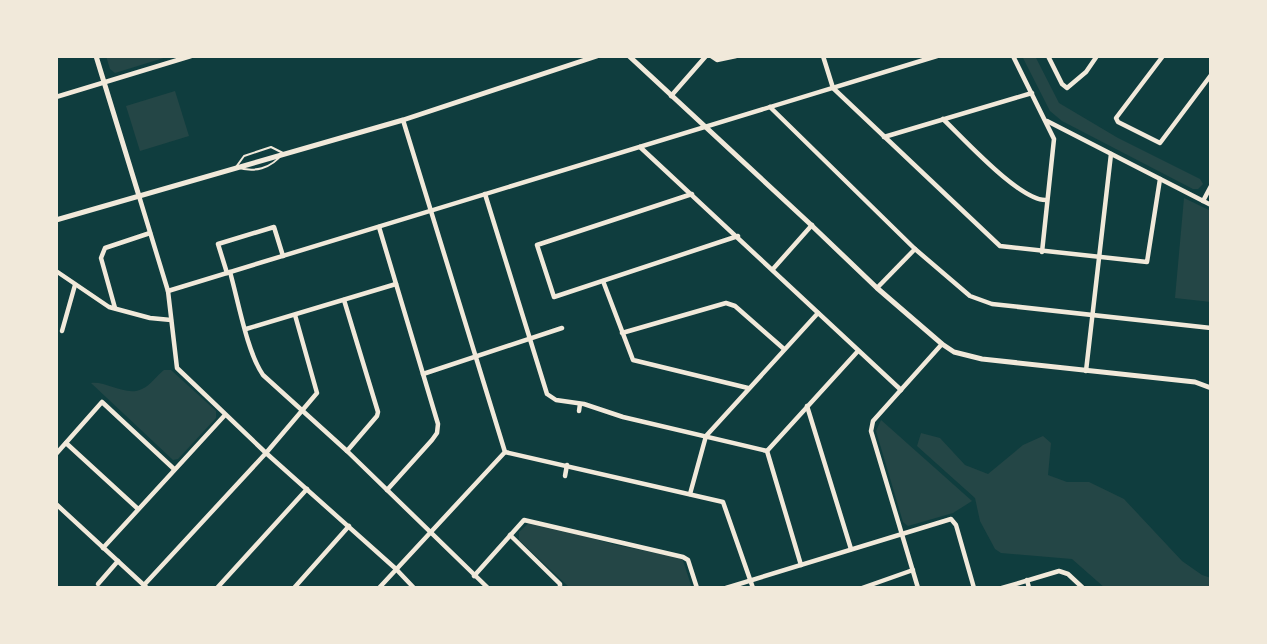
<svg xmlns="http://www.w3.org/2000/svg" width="1267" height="644" font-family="Raleway,sans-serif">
  <rect width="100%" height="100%" fill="#0f3d3e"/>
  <g fill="#244646">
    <polygon points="106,56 170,56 115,73 110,69"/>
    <polygon points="1022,56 1035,56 1059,103 1118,138 1200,179 1203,184 1198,189 1193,189 1062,121 1050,111"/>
    <polygon points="175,91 189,136 140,151 126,106"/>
    <polygon points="1184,198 1211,211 1211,302 1175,298"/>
    <path d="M164 370H171L216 411V418L178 459 173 460 91 383C107 381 126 397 142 389 150 386 157 375 164 370Z"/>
    <polygon points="881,420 972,501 953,513 908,526 903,522 876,431"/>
    <polygon points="921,433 940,438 965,465 988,474 1023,445 1043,436 1051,443 1048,475 1067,482 1089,482 1124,499 1182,561 1202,575 1211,578 1211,588 1105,588 1072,559 1001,553 995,549 980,521 975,498 917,446"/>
    <polygon points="531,521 616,545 682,558 692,588 570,588 519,540 519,532"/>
  </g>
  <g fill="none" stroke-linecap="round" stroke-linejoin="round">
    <path stroke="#f1e9da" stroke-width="2" d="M271 147 283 153C271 169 254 173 236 167L244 156Z"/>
    <g stroke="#f1e9da" stroke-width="4.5">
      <polyline points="711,56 717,60 736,56"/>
      <polyline points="823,56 833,88 1000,246 1147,262 1160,179"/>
      <polyline points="1013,56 1054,139 1042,252"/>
      <polyline points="1048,56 1062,84 1067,88 1086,72 1097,56"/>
      <polyline points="1163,56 1116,118 1118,122 1160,143 1211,75"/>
      <polyline points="671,96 706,56"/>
      <polyline points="56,97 191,56"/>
      <polyline points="770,107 915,249 970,296 992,304 1211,328"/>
      <path d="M943 119C964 139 1020 201 1046 200"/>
      <polyline points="1047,121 1211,205"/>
      <polyline points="884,137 1032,93"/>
      <polyline points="640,147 901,390"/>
      <polyline points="485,194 547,394 556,400 584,404 623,417 767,451"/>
      <polyline points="692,194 537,245 554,297 738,236"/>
      <polyline points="139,196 168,291 177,368 266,453 396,569 414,588"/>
      <polyline points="1203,201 1211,186"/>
      <polyline points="379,227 438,424 437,433 432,440 387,490"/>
      <polyline points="773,269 812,225"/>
      <polyline points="56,271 109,307 150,318 171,320"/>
      <path d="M230 272C238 300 247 352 263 375L347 451 488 588"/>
      <polyline points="227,273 218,244 274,227 283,256"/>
      <polyline points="603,281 633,360 748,388"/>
      <polyline points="877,288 915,249"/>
      <polyline points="168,291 937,56"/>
      <polyline points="344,300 378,412 377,416 347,451"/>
      <polyline points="115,308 101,258 105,248 150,233"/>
      <polyline points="246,329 396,284"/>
      <polyline points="62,331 75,285"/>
      <polyline points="622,333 726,303 735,306 784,349"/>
      <polyline points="1086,371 1111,154"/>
      <polyline points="423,374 562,328"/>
      <polyline points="807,406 851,549"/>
      <polyline points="579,411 580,404"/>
      <polyline points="66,443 138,509"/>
      <polyline points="767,451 858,351"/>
      <polyline points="767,451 801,565"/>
      <polyline points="505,452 723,502 753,588"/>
      <polyline points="56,454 102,402 174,469"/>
      <polyline points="565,476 567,465"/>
      <polyline points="690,494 706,436 818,313"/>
      <polyline points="56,504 147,588"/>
      <polyline points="510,535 560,584 560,588"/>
      <polyline points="103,548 225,415"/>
      <polyline points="474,576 524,520 683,557 688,560 697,588"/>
      <polyline points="1027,580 1029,588"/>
      <polyline points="98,584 118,561"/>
      <polyline points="144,585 266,453 317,393 295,315"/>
      <polyline points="217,588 307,489"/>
      <polyline points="294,588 349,526"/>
      <polyline points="379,588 505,452 403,120"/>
      <polyline points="726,588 951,519 956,525 974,588"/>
      <polyline points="862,588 913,570"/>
      <polyline points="918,588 871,431 873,421 942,344"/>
      <polyline points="1002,588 1059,571 1068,574 1083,588"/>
    </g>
    <g stroke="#f1e9da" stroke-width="5">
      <polyline points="96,56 139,196"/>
      <polyline points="629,56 808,222 877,288 942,344 954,352 982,359 1195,382 1211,388"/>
      <polyline points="56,220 403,120 597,56"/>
    </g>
  </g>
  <rect width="1267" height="644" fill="none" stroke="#f1e9da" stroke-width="116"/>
</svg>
